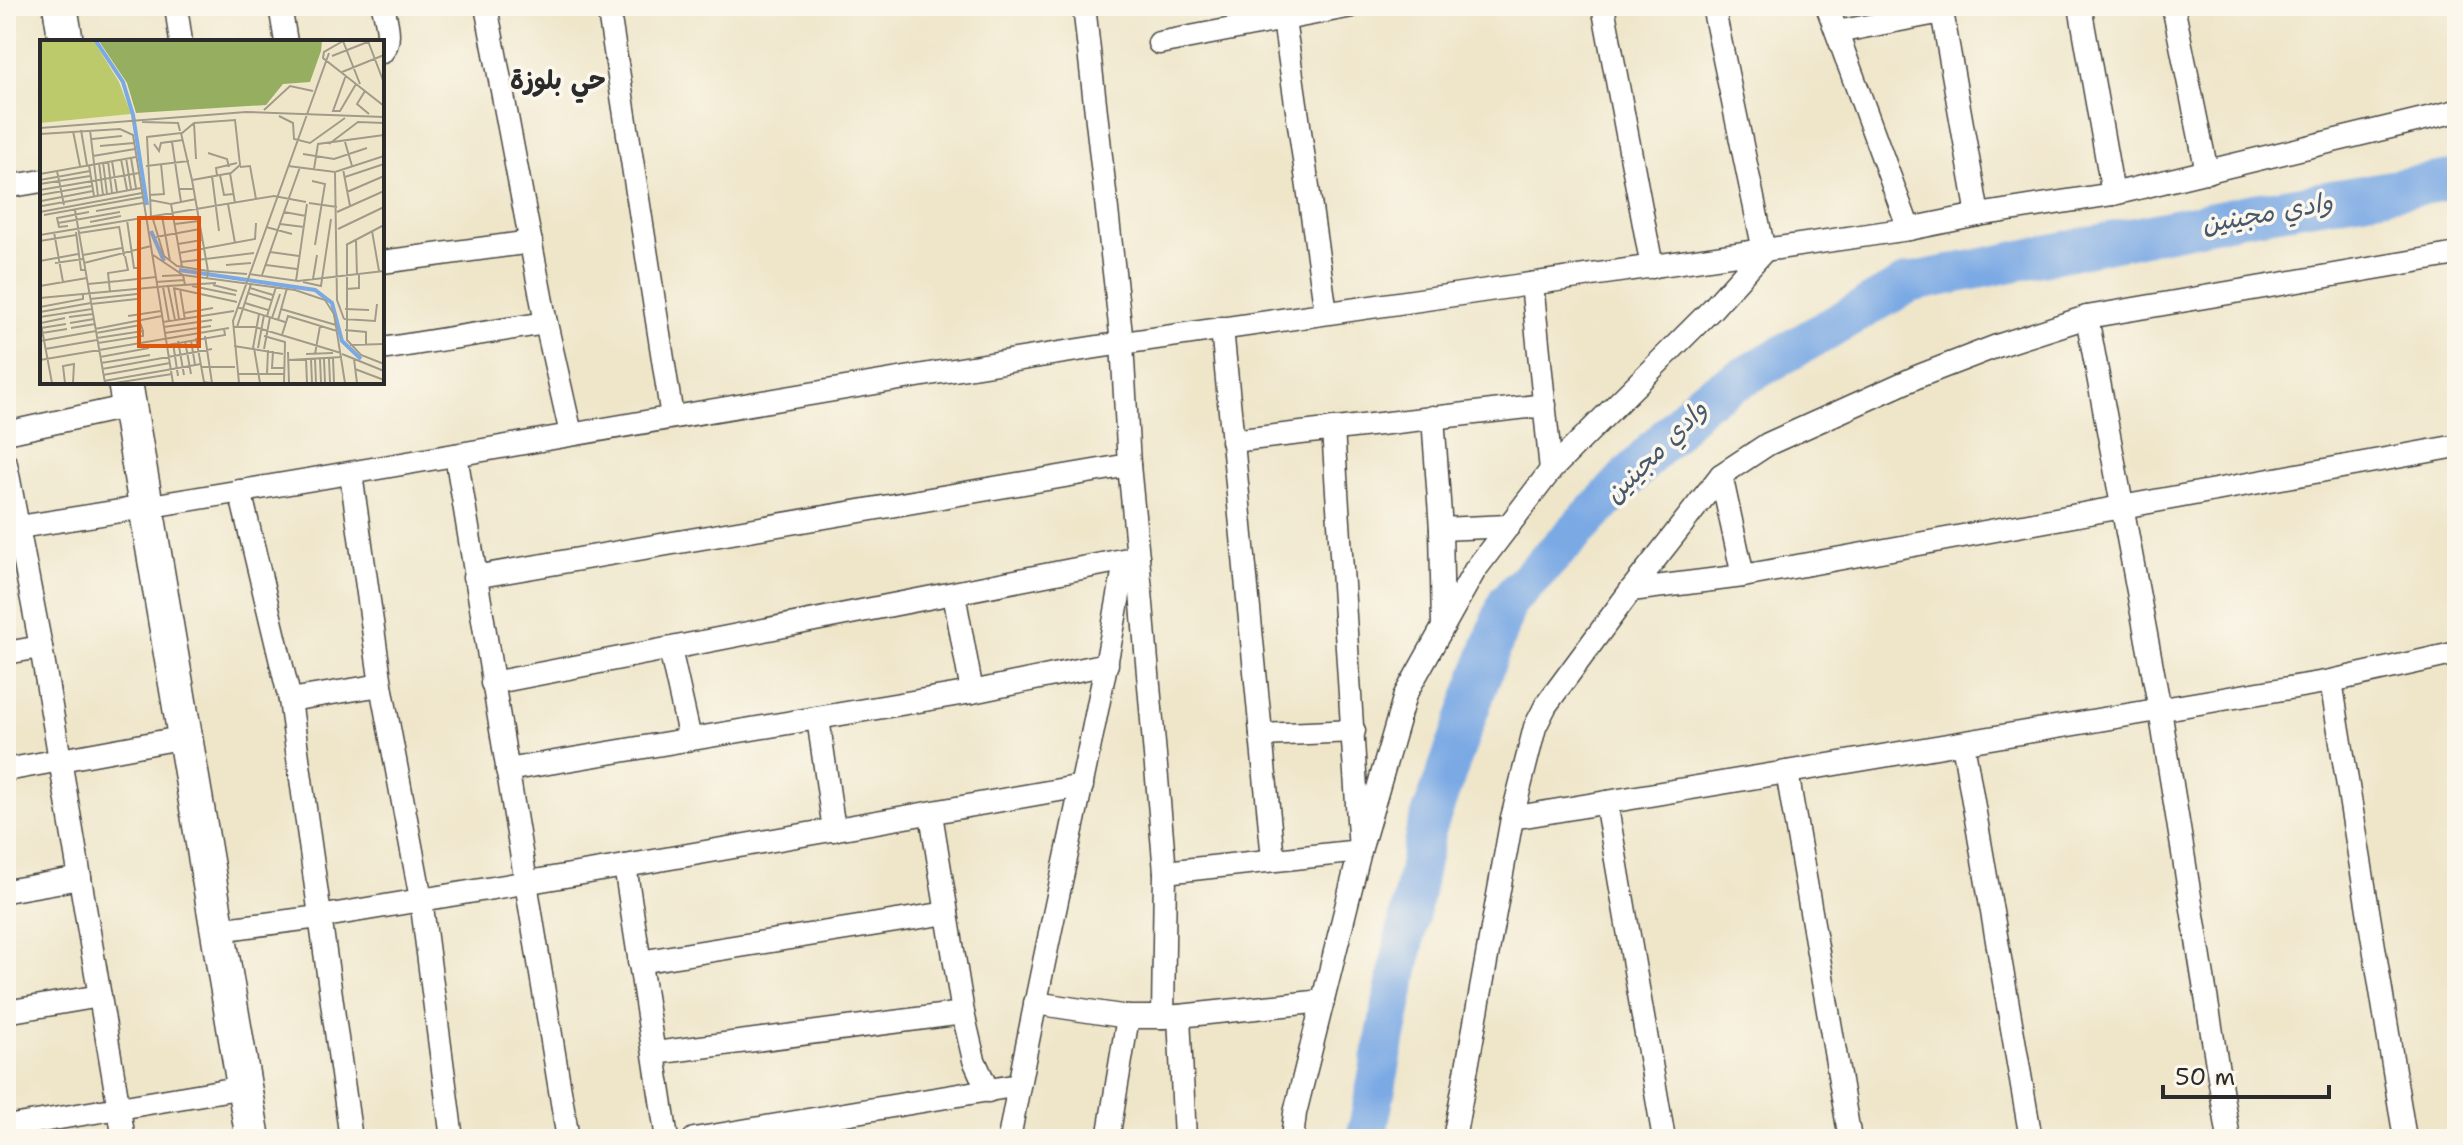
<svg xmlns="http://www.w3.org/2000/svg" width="2463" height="1145" font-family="'Shantell Sans','Playpen Sans Arabic',sans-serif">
  <rect width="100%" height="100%" fill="#fbf7ec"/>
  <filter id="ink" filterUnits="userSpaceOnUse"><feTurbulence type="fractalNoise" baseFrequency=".0125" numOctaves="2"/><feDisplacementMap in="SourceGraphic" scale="16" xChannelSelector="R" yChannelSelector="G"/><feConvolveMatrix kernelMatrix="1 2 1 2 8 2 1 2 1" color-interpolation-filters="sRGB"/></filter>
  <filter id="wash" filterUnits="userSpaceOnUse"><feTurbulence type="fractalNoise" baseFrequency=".006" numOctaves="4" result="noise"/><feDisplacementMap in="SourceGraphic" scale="32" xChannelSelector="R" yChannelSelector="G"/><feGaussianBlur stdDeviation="1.8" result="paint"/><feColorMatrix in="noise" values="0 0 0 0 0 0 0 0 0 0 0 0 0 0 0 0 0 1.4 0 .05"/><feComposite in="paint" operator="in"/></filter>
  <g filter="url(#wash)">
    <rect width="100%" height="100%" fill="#efe6ca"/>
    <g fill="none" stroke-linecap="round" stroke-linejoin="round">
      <polyline stroke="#7aa9e4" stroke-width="40" points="1366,1139 1426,830 1508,601 1703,400 1909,283 2243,215 2457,179"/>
    </g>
  </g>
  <g filter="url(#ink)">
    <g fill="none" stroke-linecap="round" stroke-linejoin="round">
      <defs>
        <g id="minor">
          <polyline points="176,6 181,42"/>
          <polyline points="280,6 286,42"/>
          <polyline points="486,6 546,323 571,434"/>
          <polyline points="608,6 672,417"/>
          <polyline points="1084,6 1122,343 1129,465 1138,557"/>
          <polyline points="1282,6 1326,313"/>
          <polyline points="1603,6 1652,267"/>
          <polyline points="1713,6 1764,251"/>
          <polyline points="1827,6 1909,229"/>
          <polyline points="1941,6 1978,215"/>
          <polyline points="2080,6 2113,194"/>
          <polyline points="2173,6 2207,172"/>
          <polyline points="1837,32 1942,12"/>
          <polyline points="1159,43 1352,6"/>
          <path d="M382 52C393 40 386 21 383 6"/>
          <polyline points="6,187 42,181"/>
          <polyline points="382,262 531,242"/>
          <polyline points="1532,284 1551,470"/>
          <polyline points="2087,317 2160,710 2229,1139"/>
          <polyline points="1222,328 1273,859"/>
          <polyline points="382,349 546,323"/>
          <polyline points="1433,417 1441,529 1443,626"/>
          <polyline points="6,433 130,406"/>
          <polyline points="1232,441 1545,405"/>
          <polyline points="456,455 568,1139"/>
          <polyline points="6,464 41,647 124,1139"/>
          <polyline points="351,474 381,685 421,899 452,1139"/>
          <polyline points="1721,475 1743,576"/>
          <polyline points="240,491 290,700 351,1139"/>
          <path d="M6 529C379 472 750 400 1123 343 1385 303 1647 269 1909 229L1978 215 2113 194 2457 111"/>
          <polyline points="1441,529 1509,526"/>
          <polyline points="474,577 1129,465"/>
          <polyline points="1631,590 1743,576 2457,446"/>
          <polyline points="954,594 972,692"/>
          <polyline points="670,649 690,739"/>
          <polyline points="6,653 41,647"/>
          <polyline points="2331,681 2405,1139"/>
          <polyline points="492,683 1138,557 1165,872 1163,1017 1179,1016 1185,1139"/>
          <polyline points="290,700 381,685"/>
          <polyline points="818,718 834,830"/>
          <polyline points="1261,735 1354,731"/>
          <polyline points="1963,743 2031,1139"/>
          <polyline points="6,770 186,737"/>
          <polyline points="507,770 972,692 1107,664"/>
          <polyline points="1787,772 1850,1139"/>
          <polyline points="1606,802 1664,1139"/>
          <polyline points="931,814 963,1013 974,1060 988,1091"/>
          <polyline points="1512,818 2331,681 2457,653"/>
          <polyline points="625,866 667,1139"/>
          <polyline points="1165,872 1360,851 1333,429"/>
          <polyline points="6,891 80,878"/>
          <polyline points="218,930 319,917 625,866 1082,786"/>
          <polyline points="639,962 947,913"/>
          <polyline points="1035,1003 1128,1017"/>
          <polyline points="6,1012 100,996"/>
          <polyline points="1179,1016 1323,1001"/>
          <polyline points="655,1053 963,1013"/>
          <polyline points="6,1127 244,1087"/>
          <polyline points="694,1139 1019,1085"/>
          <path d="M1009 1139C1044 945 1092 755 1125 561"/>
          <polyline points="1108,1139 1128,1017 1163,1017"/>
          <polyline points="1292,1139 1295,1113 1360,851 1405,695 1475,570 1551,470 1712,309 1764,251"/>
          <polyline points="1454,1139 1512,818 1535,727 1546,705 1631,590 1721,475 1768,444 1919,376 1997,346 2087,317 2457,254"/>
        </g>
        <g id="primary">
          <polyline points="60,6 66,42"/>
          <polyline points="125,382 253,1139"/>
        </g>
      </defs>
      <use href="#minor" stroke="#484743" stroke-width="25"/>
      <use href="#primary" stroke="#484743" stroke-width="37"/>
      <use href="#minor" stroke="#fff" stroke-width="22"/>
      <use href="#primary" stroke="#fff" stroke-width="34"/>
    </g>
  </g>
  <g text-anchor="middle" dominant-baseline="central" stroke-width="7" stroke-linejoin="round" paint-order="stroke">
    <g font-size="26" font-weight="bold" fill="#2b2b2b" stroke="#fbf7ec">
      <text x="558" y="79">حي بلوزة</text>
    </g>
    <g font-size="26" font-style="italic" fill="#47576c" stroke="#fbf7ec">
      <text transform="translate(2267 212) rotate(-10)">وادي مجينين</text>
      <text transform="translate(1655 451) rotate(-45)">وادي مجينين</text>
    </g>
  </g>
  <g transform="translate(40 40)">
    <rect width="344" height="344" fill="#efe6ca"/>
    <path d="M0 1H54L79 42 91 74 0 83Z" fill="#bdca6c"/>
    <path d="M59 1H282L281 11 270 42 243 44 226 65 96 73 87 43Z" fill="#96ae60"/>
    <path fill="none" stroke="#7aa9e4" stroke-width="4" d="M56 1 83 42 93 75 107 165M111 191 124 221M139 230 275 250 292 263 302 301 321 319"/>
    <path fill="none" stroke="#a19b8a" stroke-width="2" d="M303 1 320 44M303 1 284 12 283 18 344 66M328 1 344 43M292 16 330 1M302 32 344 15M306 35 293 71H300L316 44M325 51 317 64 329 74M224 70 250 46 273 51M239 76 253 83 254 99 270 103 305 78M102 82 138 83 140 91M154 83 156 119M0 88 206 72 344 77M41 90 47 125M50 90 58 156M33 91 40 126M0 94 80 89 93 95 133 343M52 99 82 96M132 102 139 149M305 102 312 126M114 104 119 111 121 103 143 100M289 104 318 82 344 83M60 106 94 103M168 113 187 119 189 127M263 114 294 119 327 108M53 116 95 109M86 118 91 149M91 118 96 148M81 119 87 150M68 121 72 153M72 121 77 152M63 122 67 154M59 123 63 155M49 125 54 156M106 126 149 121M248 126 295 132 344 116M200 127 210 126 216 159M260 127 244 172 266 176M274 129 278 104 344 95M303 129 310 166M17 131 24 165M295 132 297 260 304 279M190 133 195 163M0 134 96 117M177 135 176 128 197 123M180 135 184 155 193 154M172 136 179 191M305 137 344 124M0 140 50 131M272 141 285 144 275 205M0 144 50 136M0 150 99 133M307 152 344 136M0 155 52 146M109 155 124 154 121 124M110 160 131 164 142 227M1 161 53 151M141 162 139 149H154M269 163 297 167M131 164 156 159M188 164 195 203M2 166 101 148M35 170 65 343M56 171 103 163M0 172 102 153M297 172 344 151M4 175 103 157M112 176 124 216 137 226 168 231 152 140M122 176 130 221M111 177 107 97 141 93 152 140 191 133 200 125 195 80 154 83 141 94M87 180 94 228H98M50 182 81 176M18 183 80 172M135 184 159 181M240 184 264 187M28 186 19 187 17 178 49 172M79 186 84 216M226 187 252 194M298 189 344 167M332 191 339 231M14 192 23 242M36 192 41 230H46M39 193 79 187M0 195 234 156 266 162M116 197 160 189M316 200 317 235M0 201 36 195M138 204 162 200M307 204V300L321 315 344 324M306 205 344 185M230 212 259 216M139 213 215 199 216 183M43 215 82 208M113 215 143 235 255 250 285 260 294 274 305 343M0 221 38 214M141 222 214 213M15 223 43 219M44 223 111 206M186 225 211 223M226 225 257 229M209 234 258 241 344 231M222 235 244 172M122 236 143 235 145 245M167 239 168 231 207 234M273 239 277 215M79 241 116 237M256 241 267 164M116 242 144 240M263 242 281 246 291 179M48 244 79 241M173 245 197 251M0 246 47 238M152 246 196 255M123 247 129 281M133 248 197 262M134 248 139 279M210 248 233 255M140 249 145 280M306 249 319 248V235M70 252 68 233 88 230 85 216M208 253 231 260M0 258 128 246M50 259 97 254M205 263 228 270M51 264 97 259M0 267 43 259V255M197 267 245 282M241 269 296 285M305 269 329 270M0 272 51 263M144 273 173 268M88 276 121 271M227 276 236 247M0 277 52 269M29 277 53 274M232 278 240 254M0 279 12 343M304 279 335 281 337 264M135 280 128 246 176 243M238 280 247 248M123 282 194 271M1 283 25 278M30 283 54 279M124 287 172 280M194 287H215L301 313M197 287 211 244M1 288 26 284M31 288 55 284M55 289 122 276M305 290 326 292V305M2 293 27 289M56 293 101 285 103 291V296L58 303M125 293 171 286M242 295 248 276 297 291M165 296 172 343M224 296 245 302 244 343M57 298 103 291M156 298 164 342 171 343M151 300 155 325M0 301 56 291M138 301 144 335M145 301 151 334M133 303 138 336M310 305 344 304M122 306 185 295 184 289M194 306 243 314M213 308 219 274M214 308 220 343M218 308 224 275M5 309 57 300M224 309 230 277M233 311 232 328H244M248 312 249 343M266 314 293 313M275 314 280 286M302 314 344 331M60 317 109 308M293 318 294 343M266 319 267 343M271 319 272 343M275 319 276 343M280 319 281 343M284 319 285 343M289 319 290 343M314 319 317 343M0 320 189 288M248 320 302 317M61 323 110 315M161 327H195M62 329 172 309M315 329 344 340M198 334H244M227 334 228 310M63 335 130 323M64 341 161 324M25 343 23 326 34 324 33 343M75 343 132 334M199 343 193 281 289 13"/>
    <path fill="#df570e" fill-opacity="0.15" stroke="#df570e" stroke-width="4" d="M99 178H159V306H99Z"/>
    <rect width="344" height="344" fill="none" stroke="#2b2b2b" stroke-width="4"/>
  </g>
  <rect width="2463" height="1145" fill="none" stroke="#fbf7ec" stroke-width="32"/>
  <path d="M2163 1085v12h166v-12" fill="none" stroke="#2b2b2b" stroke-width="4"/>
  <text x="2175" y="1085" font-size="24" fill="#2b2b2b" stroke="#fbf7ec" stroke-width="6" paint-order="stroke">50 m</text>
</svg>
